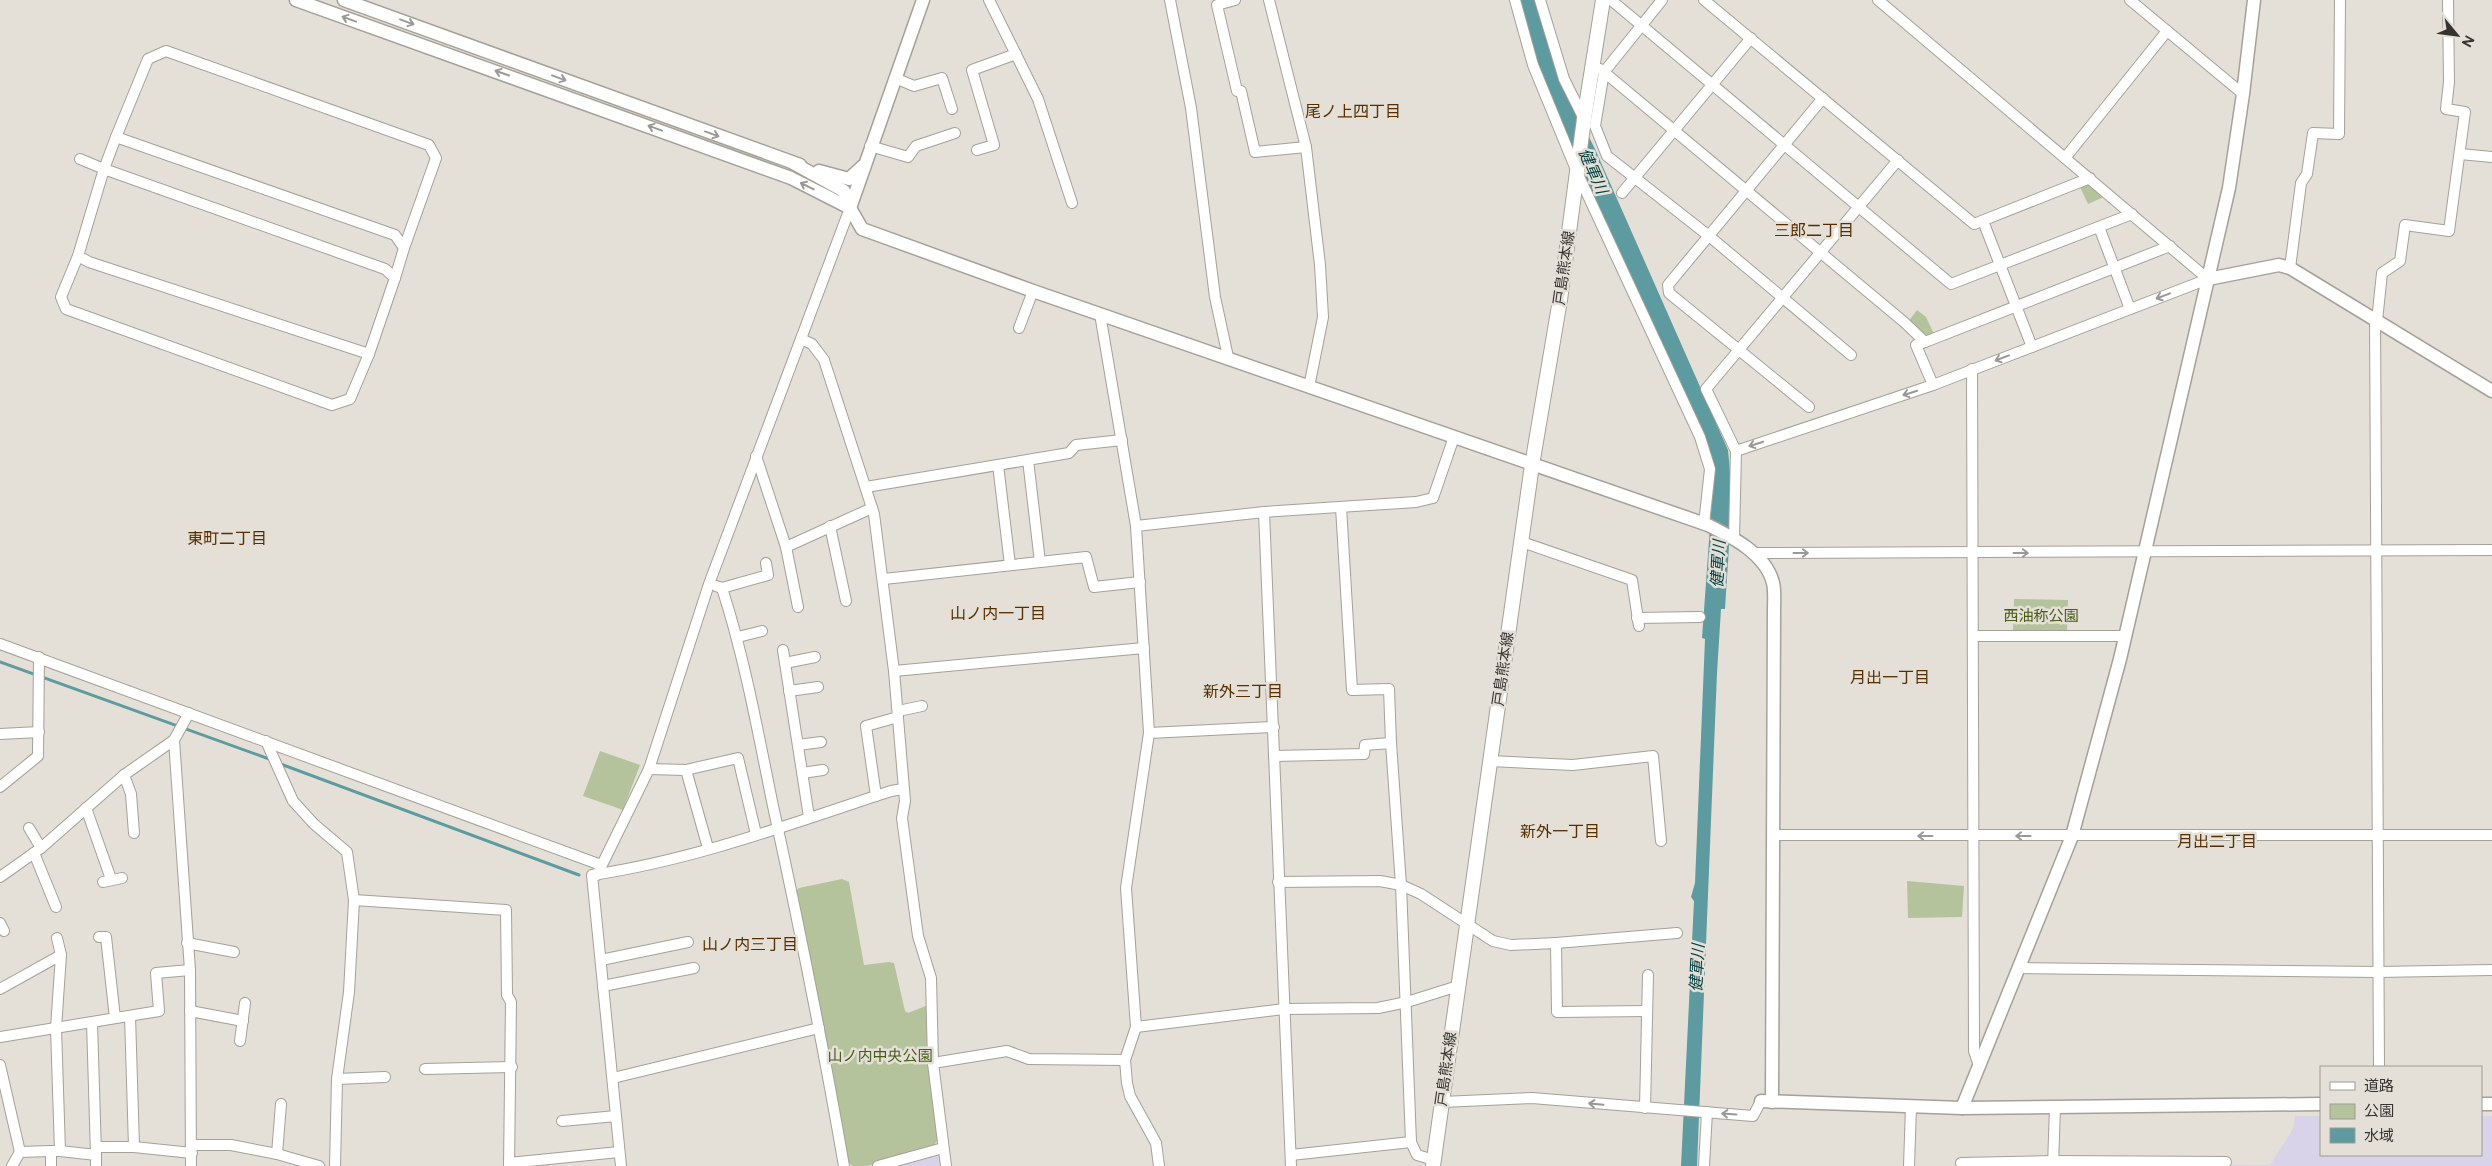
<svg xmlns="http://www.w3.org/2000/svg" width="2492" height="1166" font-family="Figtree,'Noto Sans JP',sans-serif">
  <rect width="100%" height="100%" fill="#e4e0d7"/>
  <g fill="#d8d3e8">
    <polygon points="2295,1116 2321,1116 2321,1155 2481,1155 2481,1116 2492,1116 2492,1166 2159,1166 2270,1165 2293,1129"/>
    <polygon points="933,1154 939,1158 940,1166 884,1166"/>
  </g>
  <g fill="#b5c39c">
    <polygon points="2089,184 2106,196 2088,204 2080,187"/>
    <polygon points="1917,310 1926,317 1934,334 1927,336 1908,322"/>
    <polygon points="2014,599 2068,600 2067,632 2013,632"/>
    <polygon points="600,751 640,765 623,810 583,796"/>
    <polygon points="842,879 849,882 864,965 889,962 894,963 905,1011 908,1013 928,1005 938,1139 933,1147 867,1166 853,1166 849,1163 796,891 799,888"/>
    <polygon points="1907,881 1964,886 1962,917 1908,918"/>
  </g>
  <path fill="#5d9ba0" d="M1517 0H1536L1568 95 1595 149 1728 450C1734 502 1728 556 1725 609H1721L1717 673 1697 1166H1681L1694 901 1691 897 1695 883 1705 639 1702 638 1714 471 1708 445 1690 404 1549 100Z"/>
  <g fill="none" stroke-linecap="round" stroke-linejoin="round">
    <g stroke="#5d9ba0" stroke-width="3">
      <polyline points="0,662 272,760"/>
      <polyline points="278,763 579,875"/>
    </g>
    <defs>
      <g id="minor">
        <polyline points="989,0 1038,99 1072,203"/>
        <polyline points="1170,0 1191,108 1215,297 1228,357"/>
        <polyline points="1235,0 1217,5 1237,91"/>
        <polyline points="1269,0 1306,147 1320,265 1323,317 1309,387"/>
        <polyline points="1515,0 1533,65 1577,172 1700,437 1710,469 1704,524"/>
        <polyline points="1540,0 1564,79 1584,119"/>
        <polyline points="1611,0 1951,284 2132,214"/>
        <polyline points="1662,0 1604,72 1904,322 1925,342 2170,246"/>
        <polyline points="1704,0 1974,224 2090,178"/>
        <polyline points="2130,0 2243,94"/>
        <polyline points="1600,69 1604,72 1595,126 1607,156 1709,236 1851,355"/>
        <polyline points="895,78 914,86 942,78 952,109"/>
        <polyline points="1241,91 1255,152 1306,147"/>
        <polyline points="116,137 148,59 166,51 429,145 436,158 404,248"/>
        <polyline points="870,146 908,157 916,146 955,133"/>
        <polyline points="977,150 994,145 972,70 1016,54"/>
        <polyline points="2460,154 2492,157"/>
        <polyline points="2065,158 2167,31"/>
        <polyline points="80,159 104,169 116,137 395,235 404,248 395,278"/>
        <polyline points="1622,193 1751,38"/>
        <polyline points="1983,221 2032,347"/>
        <polyline points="2099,227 2130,309"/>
        <polygon points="78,256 89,262 369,354 350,399 332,405 66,309 61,297"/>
        <polyline points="78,256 104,169 385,269 395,278 369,354"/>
        <polyline points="2290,268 2301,183 2307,174 2313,133 2339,134 2340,0"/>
        <polyline points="1100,314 1136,526 1149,733 1126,888 1136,1027 1125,1060 1127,1083 1130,1096 1156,1143 1159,1166"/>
        <polyline points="2375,320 2379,1067"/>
        <polyline points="2377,321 2382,273 2400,261 2405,225 2449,231 2465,112 2446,109 2449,82 2448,0"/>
        <polyline points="1019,328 1033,291"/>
        <polyline points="801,339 812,344 824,360 874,514 894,671 905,801 902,818 918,936 931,978 933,1063 946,1166"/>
        <polyline points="1925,342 1916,345 1933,385"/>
        <polyline points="1972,369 1974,1051 1979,1066"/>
        <polyline points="1809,407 1669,293 1668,285 1823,98"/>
        <polyline points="1736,451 1933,385 2208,279 1878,0"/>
        <polyline points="756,456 786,547 798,607"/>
        <polyline points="1028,460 1040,562"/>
        <polyline points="998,465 1010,565"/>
        <polyline points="866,487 1069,453 1076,445 1122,440"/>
        <polyline points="1341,507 1352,690 1389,689 1391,743"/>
        <polyline points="1264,512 1291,1166"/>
        <polyline points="830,526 846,601"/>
        <polyline points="1136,526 1264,512 1416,502 1433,498 1454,437"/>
        <polyline points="1734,539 1736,451 1706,389 1898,160"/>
        <polyline points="1522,542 1632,580 1639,626"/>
        <polyline points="786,547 872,508"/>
        <polyline points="1752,553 2492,550"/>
        <polyline points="884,579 1086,557 1094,587 1140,582"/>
        <polyline points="716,586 722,588 768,575 766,563"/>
        <path d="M722 588C745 659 758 733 773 806 799 925 823 1045 844 1166"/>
        <polyline points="1637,618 1700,617"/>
        <polyline points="1973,636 2125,636"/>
        <polyline points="738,637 762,631"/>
        <polyline points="0,644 601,865"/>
        <polyline points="783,650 809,817"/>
        <polyline points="785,663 815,657"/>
        <polyline points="894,671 1144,648"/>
        <polyline points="789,691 818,687"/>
        <polyline points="898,711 922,706"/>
        <polyline points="1149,733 1274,727"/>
        <polyline points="0,734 39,732"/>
        <polyline points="174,740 190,970 191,1166"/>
        <polyline points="266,741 293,801 314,824 347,852 354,900 349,992 337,1079 335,1166"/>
        <polyline points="798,745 821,742"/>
        <polyline points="1274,756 1364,754 1365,745 1391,743 1401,885 1411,1142 1417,1155 1434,1160"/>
        <polyline points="1490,761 1573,765 1653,756 1661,841"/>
        <polyline points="649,769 686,770 738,758 756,834"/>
        <polyline points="686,770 708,848"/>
        <polyline points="802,773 823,770"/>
        <polyline points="124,775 131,794 134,833"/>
        <polyline points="0,787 38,756 39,657"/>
        <polyline points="876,796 866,726 898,717"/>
        <polyline points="86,808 111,879"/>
        <polyline points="29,828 41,848"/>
        <polyline points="1773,835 2492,835"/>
        <polyline points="34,853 56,907"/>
        <polyline points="597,875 649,769 709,584 850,208"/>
        <polyline points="0,877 41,848 124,775 174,740 189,713"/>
        <polyline points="103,882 122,878"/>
        <polyline points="1278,882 1380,881 1401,885 1421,894 1493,941 1511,945 1556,943 1557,1012 1647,1011"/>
        <polyline points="354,900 506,910 507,995 511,1002 509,1166"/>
        <polyline points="0,923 4,931"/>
        <polyline points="99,937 106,937 115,1018"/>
        <polyline points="187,943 234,952"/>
        <polyline points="1556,943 1677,933"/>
        <polyline points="601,960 688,942"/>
        <polyline points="2019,968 2378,972 2492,970"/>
        <polyline points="603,986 694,968"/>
        <polyline points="0,989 61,955"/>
        <polyline points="190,1011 243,1021"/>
        <polyline points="130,1016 134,1147"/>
        <polyline points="92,1022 96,1155"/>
        <polyline points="1136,1027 1284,1009 1378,1008 1407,1002 1458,986"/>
        <polyline points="0,1037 159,1011 156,973 190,970"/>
        <polyline points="240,1041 245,1003"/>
        <polyline points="933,1063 1007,1051 1029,1059 1125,1060"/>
        <polyline points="0,1065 20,1152"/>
        <polyline points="425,1069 512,1067"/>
        <polyline points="613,1078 819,1028"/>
        <polyline points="337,1079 385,1077"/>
        <polyline points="1442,1102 1532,1098 1753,1116 1761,1101"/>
        <polyline points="1645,1108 1648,975"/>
        <polyline points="562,1121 616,1116"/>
        <polyline points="192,1145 231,1145 277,1154 319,1166"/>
        <polyline points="96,1147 134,1147 192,1153"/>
        <polyline points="60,1151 96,1155 96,1166"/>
        <polyline points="277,1154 281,1104"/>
        <polyline points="1291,1155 1411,1142"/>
        <polyline points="509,1163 619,1152"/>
        <polyline points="1961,1163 2053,1161 2226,1162"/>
        <polyline points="12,1166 20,1152 51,1151"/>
        <polyline points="51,1166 51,1151 60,1151 56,1028 61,955 57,938"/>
        <path d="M621 1166 592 875C694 860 793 823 891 791L903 789"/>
        <polyline points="878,1166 943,1148"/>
        <polyline points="1704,1166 1707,1112"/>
        <polyline points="1909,1166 1911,1107"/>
        <polyline points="2053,1166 2055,1107"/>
      </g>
      <g id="tertiary">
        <polyline points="296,0 791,178 850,208"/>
        <polyline points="344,0 800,165"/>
        <path d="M793 163 844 191 850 208 862 229 1033 291 1708 525C1732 537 1766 554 1773 583 1775 591 1774 601 1774 610L1772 1102"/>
        <polyline points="819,171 849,179 863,166"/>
        <polyline points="850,208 923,0"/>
        <polyline points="2208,279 2279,265 2290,268 2492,391"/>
        <polyline points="1761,1101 1962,1108 2321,1104"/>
        <polyline points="2481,1104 2492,1104"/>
        <polyline points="1962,1108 2072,836 2120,659 2229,188 2243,94 2254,0"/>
      </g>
      <polyline id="secondary" points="1433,1166 1532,465 1560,300 1584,119 1603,0"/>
    </defs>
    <use href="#minor" stroke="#a5a198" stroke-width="12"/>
    <use href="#tertiary" stroke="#a5a198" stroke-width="15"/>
    <use href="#secondary" stroke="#a5a198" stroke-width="16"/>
    <use href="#minor" stroke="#fff" stroke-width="10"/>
    <use href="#tertiary" stroke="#fff" stroke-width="12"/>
    <use href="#secondary" stroke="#fff" stroke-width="14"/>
  </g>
  <defs><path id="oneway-shaft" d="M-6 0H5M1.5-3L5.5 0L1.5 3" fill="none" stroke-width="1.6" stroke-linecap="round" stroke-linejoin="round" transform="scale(1.25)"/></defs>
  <g stroke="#9a9998">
    <use href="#oneway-shaft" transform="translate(349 19) rotate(-160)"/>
    <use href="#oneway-shaft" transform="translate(407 22) rotate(20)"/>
    <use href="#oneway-shaft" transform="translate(502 73) rotate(-161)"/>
    <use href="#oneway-shaft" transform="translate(559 78) rotate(20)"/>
    <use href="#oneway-shaft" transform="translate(655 128) rotate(-160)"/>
    <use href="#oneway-shaft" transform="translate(712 134) rotate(20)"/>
    <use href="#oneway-shaft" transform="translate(807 186) rotate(-153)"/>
    <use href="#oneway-shaft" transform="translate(2163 296) rotate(159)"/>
    <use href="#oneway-shaft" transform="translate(2002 358) rotate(159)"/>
    <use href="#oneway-shaft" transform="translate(1910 393) rotate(162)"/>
    <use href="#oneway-shaft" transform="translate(1756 444) rotate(162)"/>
    <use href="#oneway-shaft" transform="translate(1801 553)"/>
    <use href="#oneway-shaft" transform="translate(2021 553)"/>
    <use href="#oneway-shaft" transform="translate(1925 836) rotate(-180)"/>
    <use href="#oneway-shaft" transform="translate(2023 836) rotate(180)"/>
    <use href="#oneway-shaft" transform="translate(1596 1104) rotate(-175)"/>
    <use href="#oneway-shaft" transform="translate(1729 1114) rotate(-176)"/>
  </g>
  <g text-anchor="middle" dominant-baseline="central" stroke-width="5" stroke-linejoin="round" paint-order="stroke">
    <g font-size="15" fill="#353330" stroke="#e4e0d7">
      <text transform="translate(1564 268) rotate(-82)">戸島熊本線</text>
      <text transform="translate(1503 669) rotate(-82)">戸島熊本線</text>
      <text transform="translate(1446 1069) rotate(-82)">戸島熊本線</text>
    </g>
    <g font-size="15" fill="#485b18" stroke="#e4e0d7">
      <text x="2041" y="616">西油称公園</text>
      <text x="880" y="1056">山ノ内中央公園</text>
    </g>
    <g font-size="16" fill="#562e00" stroke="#e4e0d7">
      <text x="1353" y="111">尾ノ上四丁目</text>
      <text x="1814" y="230">三郎二丁目</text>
      <text x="227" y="538">東町二丁目</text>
      <text x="998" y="613">山ノ内一丁目</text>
      <text x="1890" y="677">月出一丁目</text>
      <text x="1243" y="691">新外三丁目</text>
      <text x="1560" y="831">新外一丁目</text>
      <text x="2217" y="841">月出二丁目</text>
      <text x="750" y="944">山ノ内三丁目</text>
    </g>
    <g font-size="16" font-style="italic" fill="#024044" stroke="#e4e0d7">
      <text transform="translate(1593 171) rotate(66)">健軍川</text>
      <text transform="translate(1718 564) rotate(-87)">健軍川</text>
      <text transform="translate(1697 968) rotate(-87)">健軍川</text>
    </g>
  </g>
  <rect x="2320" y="1066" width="162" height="90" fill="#e4e0d7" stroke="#9e9b94"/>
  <rect x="2330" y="1082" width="25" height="8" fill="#ffffff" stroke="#9e9b94"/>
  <text x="2364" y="1091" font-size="15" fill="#353330">道路</text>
  <rect x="2330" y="1104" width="25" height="15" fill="#b5c39c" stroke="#9e9b94"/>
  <text x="2364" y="1116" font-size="15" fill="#353330">公園</text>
  <rect x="2330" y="1128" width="25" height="15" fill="#5d9ba0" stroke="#9e9b94"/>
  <text x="2364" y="1141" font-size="15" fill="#353330">水域</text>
  <g transform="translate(2457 35) rotate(119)" stroke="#e4e0d7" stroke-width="4" paint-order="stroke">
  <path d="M0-4L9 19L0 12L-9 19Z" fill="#353330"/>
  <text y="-8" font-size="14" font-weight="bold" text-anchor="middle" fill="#353330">N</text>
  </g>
</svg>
